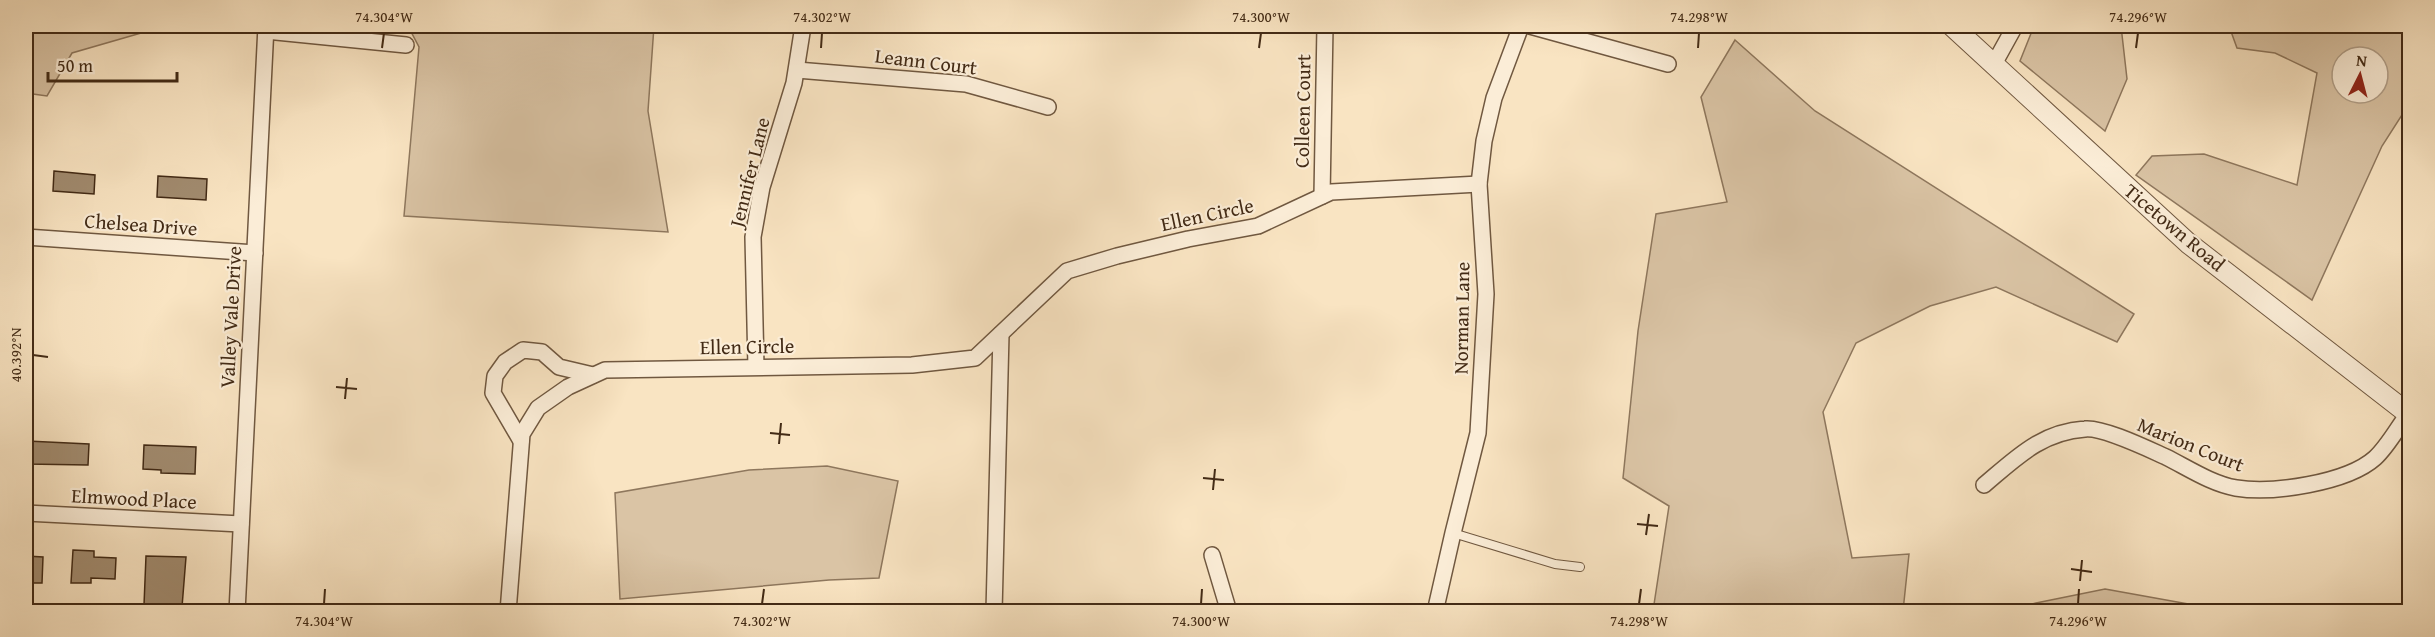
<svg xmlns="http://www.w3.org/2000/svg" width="2435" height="637" font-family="'Gentium Book Plus',serif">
  <rect width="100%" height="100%" fill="#f9e4c2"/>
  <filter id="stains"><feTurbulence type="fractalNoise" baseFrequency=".00333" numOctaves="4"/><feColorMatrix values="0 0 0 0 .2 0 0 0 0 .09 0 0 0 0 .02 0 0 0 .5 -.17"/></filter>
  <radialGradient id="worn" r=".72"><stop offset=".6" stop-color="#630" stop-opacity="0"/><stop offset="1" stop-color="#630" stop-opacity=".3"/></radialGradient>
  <g fill="#dac4a5" stroke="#8e775d" stroke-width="1.5" fill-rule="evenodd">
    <polygon points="26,26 154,26 155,29 72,53 47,96 26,93"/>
    <polygon points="408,26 654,26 648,111 668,232 404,216 419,47"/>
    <polygon points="2034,26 2121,26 2127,79 2105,131 2020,61"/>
    <path d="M2229 26H2409V104L2382 146 2312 300 2136 175 2152 156 2204 154 2297 185 2317 73 2275 53 2237 48ZM2342 57H2378V93H2342Z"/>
    <polygon points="1735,40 1815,111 2134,314 2117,342 1996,287 1930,306 1856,343 1823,412 1852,558 1909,554 1903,611 1653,611 1669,506 1623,478 1638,331 1656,214 1727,202 1701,97"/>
    <polygon points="827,466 898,481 879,578 829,580 620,599 615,493 749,470"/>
    <polygon points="2105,589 2205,607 2251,611 2008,611 2036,603"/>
  </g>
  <g fill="#a18b6f" stroke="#422a15" stroke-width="1.5">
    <polygon points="54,171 95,175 94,194 53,191"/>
    <polygon points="158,176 207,179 206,200 157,197"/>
    <polygon points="27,441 89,444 88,465 26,464"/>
    <polygon points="144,445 196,447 195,474 161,473 161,470 143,469"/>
    <polygon points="73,550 94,551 94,557 116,558 115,579 91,578 91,583 71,583"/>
    <polygon points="26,556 43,557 42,583 26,583"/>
    <polygon points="146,556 186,557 182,607 144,605"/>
  </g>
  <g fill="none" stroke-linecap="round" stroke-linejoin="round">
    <defs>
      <polyline id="service" points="1453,533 1555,564 1580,567"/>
      <g id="minor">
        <polyline points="1530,26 1668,64"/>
        <polyline points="266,31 406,45"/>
        <polyline points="1994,64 2015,26"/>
        <polyline points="797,70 966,84 1048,107"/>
        <polyline points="1322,196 1325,26"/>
        <polyline points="26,237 255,253"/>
        <polyline points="756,367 753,237 762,187 794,83 803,26"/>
        <polyline points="521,441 493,393 495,376 505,362 523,350 542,352 559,367 593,375"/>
        <path d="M1984 485C2016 458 2041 432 2085 429 2103 427 2148 449 2166 457 2188 468 2212 484 2236 488 2272 494 2347 483 2375 458 2388 446 2398 427 2408 414"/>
        <polyline points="26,513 241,524"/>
        <polyline points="1212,555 1229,612"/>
        <polyline points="237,612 266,26"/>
        <polyline points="508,612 522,434 538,408 568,387 605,370 912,365 975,358 1067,271 1117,256 1188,239 1258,226 1331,192 1479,184"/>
        <polyline points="994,612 1001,334"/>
        <polyline points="1435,612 1453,533 1478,433 1486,294 1479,184 1484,141 1494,98 1521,26"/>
      </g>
      <polyline id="tertiary" points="1952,26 2188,243 2410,415"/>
    </defs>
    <use href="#service" stroke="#705840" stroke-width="10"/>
    <use href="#minor" stroke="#705840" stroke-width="18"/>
    <use href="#tertiary" stroke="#705840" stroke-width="22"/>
    <use href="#service" stroke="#fbedd7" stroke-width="8"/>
    <use href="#minor" stroke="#fbedd7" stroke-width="15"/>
    <use href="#tertiary" stroke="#fbedd7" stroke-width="20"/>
  </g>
  <path fill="none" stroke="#422a15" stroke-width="2" d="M382 48 384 33M821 48 822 33M1259 48 1261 33M1698 48 1699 33M2136 48 2138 33M33 355 48 357M336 387 357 389M345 399 347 378M770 433 790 435M779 444 781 423M1203 478 1224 480M1213 490 1215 469M1637 524 1658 526M1646 535 1649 514M2071 569 2092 572M2080 581 2082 560M324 604 325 589M762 604 764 589M1201 604 1202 589M1639 604 1641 589M2078 604 2079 589"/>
  <g text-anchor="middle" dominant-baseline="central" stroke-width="4.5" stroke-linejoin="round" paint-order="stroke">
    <g font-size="20" fill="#422a15" stroke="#fbedd7">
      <text transform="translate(926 61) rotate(7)">Leann Court</text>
      <text transform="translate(1302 111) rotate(-89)">Colleen Court</text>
      <text transform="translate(749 172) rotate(-76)">Jennifer Lane</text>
      <text transform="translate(1207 214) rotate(-12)">Ellen Circle</text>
      <text transform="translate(141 224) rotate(4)">Chelsea Drive</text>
      <text transform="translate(2175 227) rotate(40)">Ticetown Road</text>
      <text transform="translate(230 317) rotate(-87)">Valley Vale Drive</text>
      <text transform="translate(1461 318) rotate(-89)">Norman Lane</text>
      <text transform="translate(747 346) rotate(-1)">Ellen Circle</text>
      <text transform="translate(2191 444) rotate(22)">Marion Court</text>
      <text transform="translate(134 498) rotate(3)">Elmwood Place</text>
    </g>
  </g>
  <rect width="2435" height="637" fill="none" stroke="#f9e4c2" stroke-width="66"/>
  <g transform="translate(2360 75) rotate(6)"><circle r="28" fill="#fbedd7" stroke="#b19f89" stroke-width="1.5"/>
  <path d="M0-4.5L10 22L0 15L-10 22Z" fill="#8f2418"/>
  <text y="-9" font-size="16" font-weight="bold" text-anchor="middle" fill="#422a15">N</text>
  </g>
  <path d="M48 72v9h129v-9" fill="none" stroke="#422a15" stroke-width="3"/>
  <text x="57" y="72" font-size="18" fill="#422a15" stroke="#fbedd7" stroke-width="4.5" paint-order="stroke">50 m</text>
  <rect x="33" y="33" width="2369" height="571" fill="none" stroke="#422a15" stroke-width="2"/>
  <g font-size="15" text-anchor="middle" fill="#422a15">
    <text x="384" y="22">74.304°W</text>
    <text x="822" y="22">74.302°W</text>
    <text x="1261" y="22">74.300°W</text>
    <text x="1699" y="22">74.298°W</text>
    <text x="2138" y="22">74.296°W</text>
    <text transform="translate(16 355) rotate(-90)" y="5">40.392°N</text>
    <text x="324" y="626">74.304°W</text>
    <text x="762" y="626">74.302°W</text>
    <text x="1201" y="626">74.300°W</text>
    <text x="1639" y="626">74.298°W</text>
    <text x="2078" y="626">74.296°W</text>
  </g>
  <rect width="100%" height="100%" filter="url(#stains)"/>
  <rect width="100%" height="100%" fill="url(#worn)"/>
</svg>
